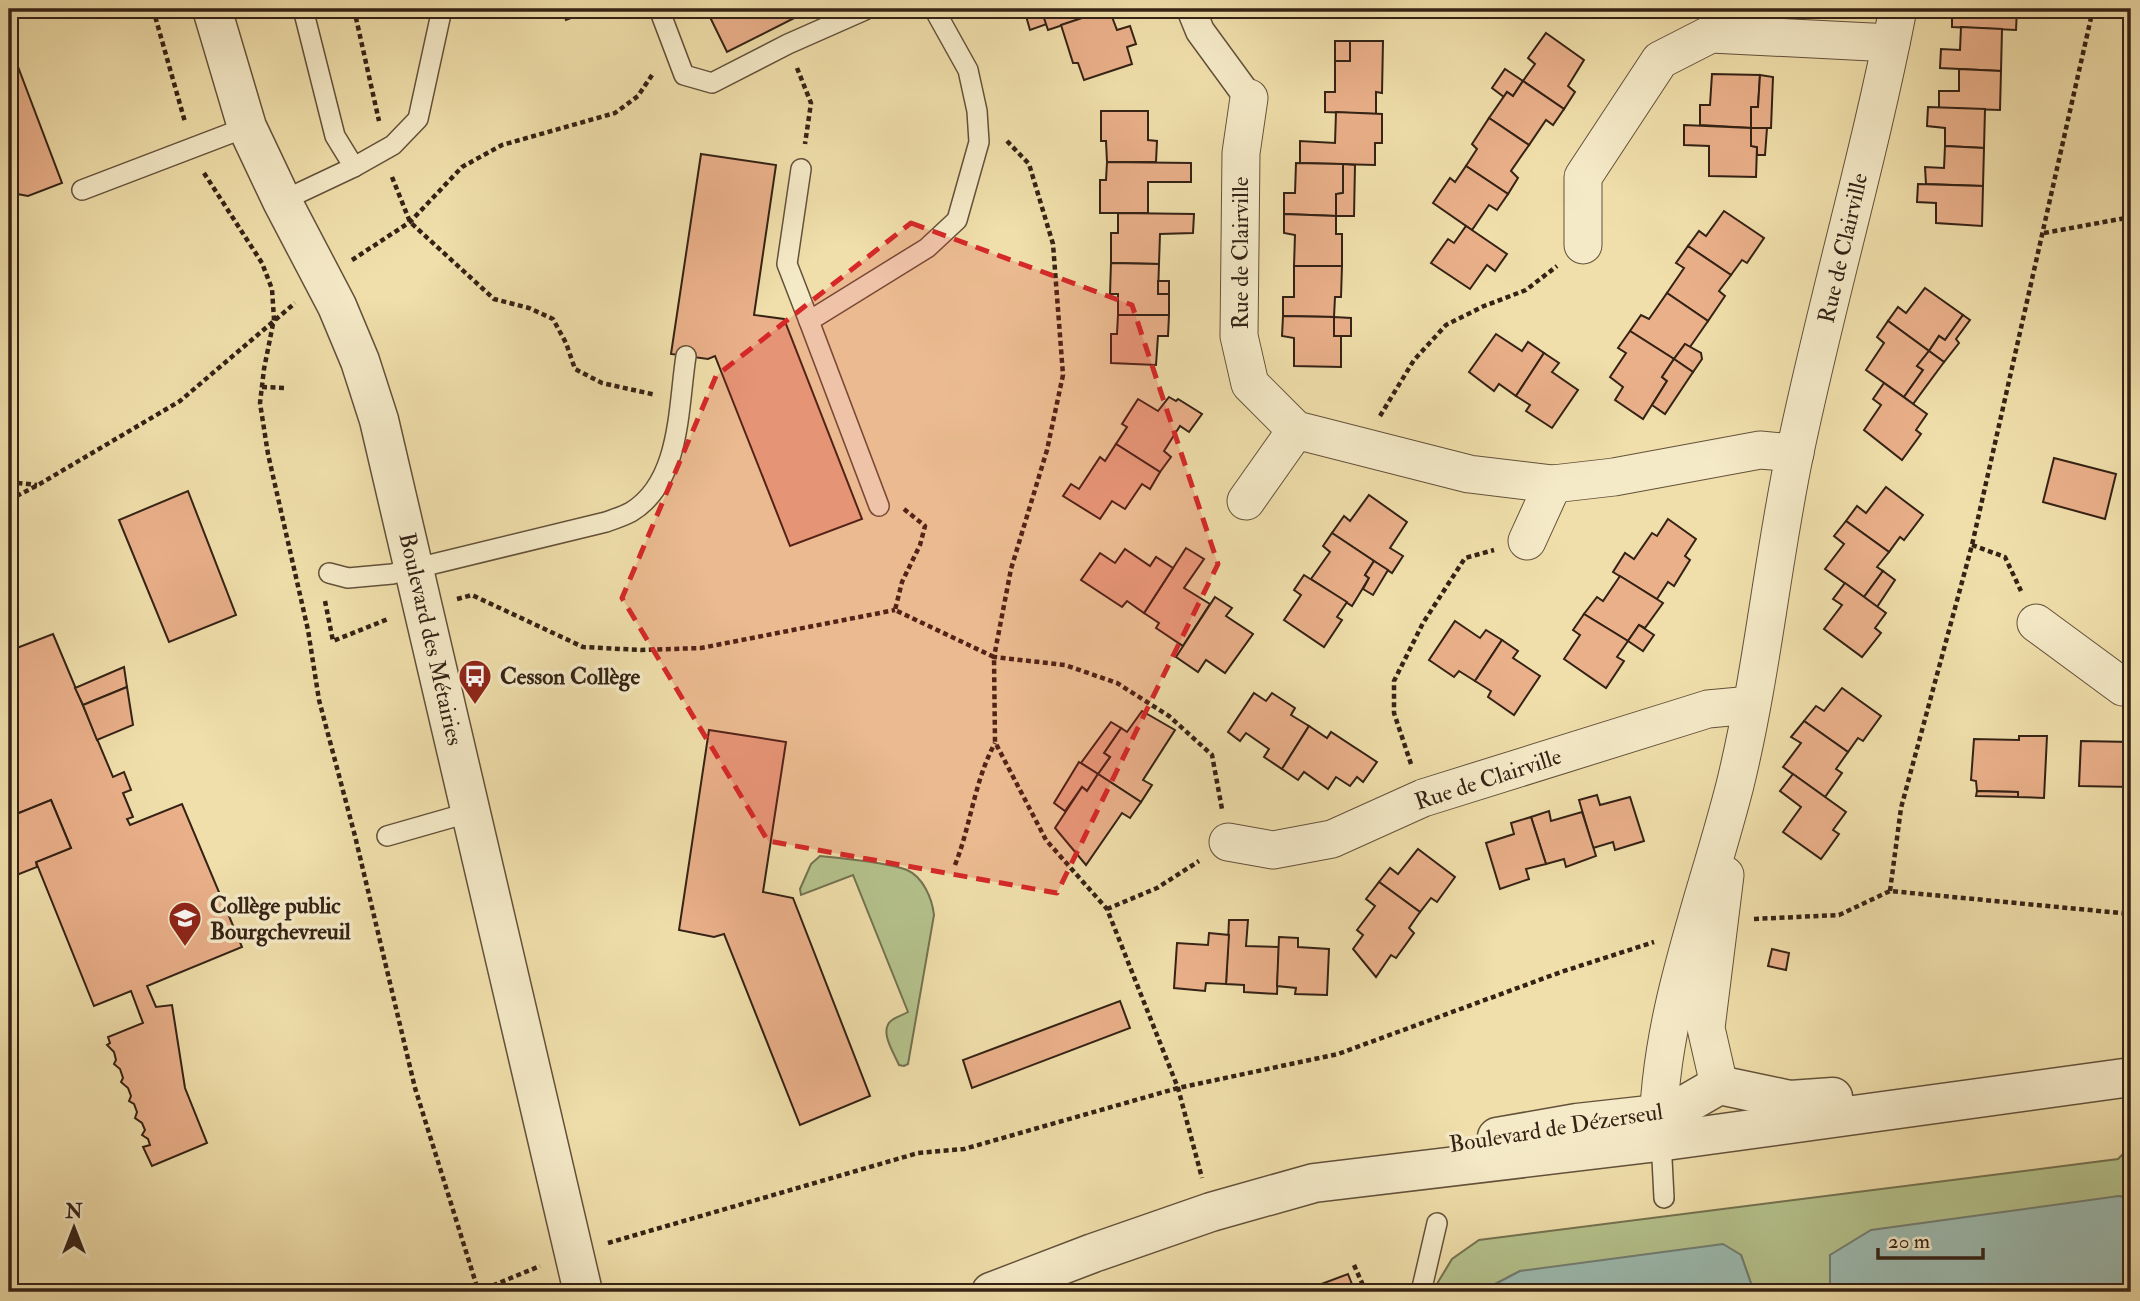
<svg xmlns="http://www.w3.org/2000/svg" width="2140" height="1301" font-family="'IM FELL Double Pica',serif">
  <rect width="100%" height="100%" fill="#f0dfab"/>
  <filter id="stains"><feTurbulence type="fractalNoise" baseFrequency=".00286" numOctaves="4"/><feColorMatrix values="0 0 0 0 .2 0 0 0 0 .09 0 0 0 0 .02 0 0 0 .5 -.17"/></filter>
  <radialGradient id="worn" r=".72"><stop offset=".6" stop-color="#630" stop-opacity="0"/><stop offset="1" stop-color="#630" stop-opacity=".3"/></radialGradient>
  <g fill="#b5c38d" stroke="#747251" stroke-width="2">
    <path d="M820 856C841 858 888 862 907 870 923 877 932 898 934 915L908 1064 904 1066 899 1065C894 1053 878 1030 892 1020 896 1017 903 1015 908 1012L853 875 801 895 800 889 811 864Z"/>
    <polygon points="2131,1146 2131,1199 2119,1196 1830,1255 1830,1292 1754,1292 1741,1255 1520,1271 1480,1292 1432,1292 1452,1259 1479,1240 2118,1159"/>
  </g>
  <g fill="#9cbbb1" stroke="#727e73" stroke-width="2">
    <polygon points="2119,1196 2131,1199 2131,1292 1830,1292 1830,1255 1871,1230"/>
    <polygon points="1723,1244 1741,1255 1754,1292 1480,1292 1520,1271"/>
  </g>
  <g fill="#eab08a" stroke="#342215" stroke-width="2">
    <polygon points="562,9 594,9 566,20"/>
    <polygon points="706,9 812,9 727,52"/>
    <polygon points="1024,9 1041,9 1047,24 1030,30"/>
    <polygon points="1041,9 1111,9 1048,30"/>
    <polygon points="1109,9 1117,30 1130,26 1136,44 1127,47 1132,64 1084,80 1078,63 1073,63 1061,25"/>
    <polygon points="1952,9 2017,9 2016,30 1952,27"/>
    <polygon points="1961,27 2002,29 2001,71 1940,68 1941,49 1960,50"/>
    <polygon points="1546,33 1584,60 1568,86 1575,92 1564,109 1523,81 1535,64 1528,58"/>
    <rect x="1335" y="41" width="15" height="20"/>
    <polygon points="1350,41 1383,41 1382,93 1376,92 1376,114 1325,112 1325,92 1335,92 1335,61 1350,61"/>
    <polygon points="9,43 62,183 28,196 17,194 9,244"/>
    <polygon points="1505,69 1523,81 1513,96 1507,92 1504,97 1492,88"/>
    <polygon points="1959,69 2001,71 2000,110 1939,108 1939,91 1959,91"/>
    <polygon points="1712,74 1760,75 1758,107 1751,107 1751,128 1700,125 1700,105 1710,105"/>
    <polygon points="1760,75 1773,77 1771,128 1751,128 1751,107 1758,107"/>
    <polygon points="1523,81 1564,109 1553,125 1546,120 1529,145 1489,118 1507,92 1513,96"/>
    <polygon points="1928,107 1985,109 1984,148 1945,146 1945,128 1927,126"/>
    <polygon points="1101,111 1148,111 1148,140 1157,141 1156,162 1107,162 1106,141 1101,141"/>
    <polygon points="1336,112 1382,114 1382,143 1375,143 1375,165 1300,163 1300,141 1335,143"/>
    <polygon points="1489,118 1529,145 1511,171 1518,178 1508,194 1466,166 1477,149 1472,144"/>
    <polygon points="1684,125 1751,128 1751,146 1757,147 1756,177 1709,176 1709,146 1684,145"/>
    <polygon points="1751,128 1767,128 1765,155 1757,155 1757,147 1751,146"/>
    <polygon points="1945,146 1984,148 1983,186 1926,184 1925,167 1944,168"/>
    <polygon points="701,154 776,165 754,315 784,319 862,519 790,546 715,356 708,359 671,354"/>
    <polygon points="1107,162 1191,163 1191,182 1148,182 1148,213 1100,213 1100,180 1106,180"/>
    <polygon points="1296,163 1343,164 1343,193 1336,194 1336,216 1284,214 1284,193 1295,193"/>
    <polygon points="1343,164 1355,165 1354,216 1336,216 1336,194 1343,193"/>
    <polygon points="1466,166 1508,194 1497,210 1489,205 1472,230 1433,203 1450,178 1455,182"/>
    <polygon points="1918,184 1983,186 1982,226 1936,223 1936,203 1917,202"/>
    <polygon points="1724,211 1764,238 1747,263 1742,260 1731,275 1688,246 1699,231 1706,236"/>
    <polygon points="1118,213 1194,214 1193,233 1160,234 1159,264 1111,263 1111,233 1118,233"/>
    <polygon points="1284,214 1336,216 1336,234 1342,234 1342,266 1294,266 1295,235 1284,233"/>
    <polygon points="1466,226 1507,254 1495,271 1487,265 1470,289 1431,263 1448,239 1454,243"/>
    <polygon points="1688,246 1731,275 1719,291 1725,296 1708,321 1667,293 1684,268 1676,263"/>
    <polygon points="1111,263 1159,264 1158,294 1169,294 1169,315 1118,315 1118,294 1110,294"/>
    <polygon points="1294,266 1342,266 1341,297 1335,297 1334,317 1283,316 1283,297 1294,297"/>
    <rect x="1158" y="281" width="11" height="13"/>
    <polygon points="1925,288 1963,315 1945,340 1939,336 1929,351 1888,321 1898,307 1906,313"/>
    <polygon points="1667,293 1708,321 1690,347 1685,344 1674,359 1630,331 1641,315 1649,319"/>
    <polygon points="1118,315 1169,315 1168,336 1158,336 1156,365 1111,363 1111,334 1117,334"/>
    <polygon points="1963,315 1970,320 1956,339 1959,343 1944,362 1929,351 1939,336 1945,340"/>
    <polygon points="1283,316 1334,317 1334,336 1341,336 1341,367 1294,366 1294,338 1282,336"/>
    <polygon points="1334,317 1351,318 1351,336 1334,336"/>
    <polygon points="1888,321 1929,351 1917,366 1923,370 1904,397 1866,370 1884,343 1877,337"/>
    <polygon points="1630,331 1674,359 1662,377 1667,381 1643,419 1615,400 1623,387 1610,377 1626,353 1618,348"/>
    <polygon points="1496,334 1522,351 1528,342 1544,353 1516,396 1499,384 1494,391 1469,372"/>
    <polygon points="1685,344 1701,353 1702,359 1693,372 1674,359"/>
    <polygon points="1929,351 1944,362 1913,404 1904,397 1923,370 1917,366"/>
    <polygon points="1544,353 1559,363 1552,372 1578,390 1552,428 1526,411 1530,405 1516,396"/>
    <polygon points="1674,359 1693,372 1665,414 1652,405 1667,381 1662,377"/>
    <polygon points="1884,383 1927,414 1916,430 1921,434 1902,460 1864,430 1881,405 1873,399"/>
    <polygon points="1169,397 1176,401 1178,399 1202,414 1189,432 1180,426 1164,451 1171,457 1160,472 1116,444 1127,427 1122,424 1138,399 1158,411"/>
    <polygon points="1116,444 1160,472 1150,489 1142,484 1125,509 1112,501 1100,519 1063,496 1071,484 1079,489 1100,457 1105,461"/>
    <polygon points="2054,458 2116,474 2105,519 2043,502"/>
    <polygon points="1886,487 1923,515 1904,540 1900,537 1889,552 1846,521 1857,506 1866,513"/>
    <polygon points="188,491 236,615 169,642 119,520"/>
    <polygon points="1369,495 1407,522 1390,548 1403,556 1392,573 1332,533 1344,516 1350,521"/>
    <polygon points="1668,519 1696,539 1685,556 1690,560 1674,586 1668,582 1657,599 1613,572 1625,553 1634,559 1652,533 1657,536"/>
    <polygon points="1846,521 1889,552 1877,567 1883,571 1864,597 1825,569 1844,544 1834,536"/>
    <polygon points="1332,533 1374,561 1365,575 1369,578 1352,606 1311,579 1330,552 1323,546"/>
    <polygon points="1186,548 1204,559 1184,588 1210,604 1183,646 1156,628 1159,623 1144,613"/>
    <polygon points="1125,549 1150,566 1156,557 1173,568 1144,613 1127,601 1122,607 1081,580 1100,553 1115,563"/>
    <polygon points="1374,561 1388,570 1373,595 1363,589 1369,578 1365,575"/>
    <polygon points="1883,571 1895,580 1877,607 1864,597"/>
    <polygon points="1304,575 1347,602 1337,617 1342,620 1324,647 1284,620 1301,595 1294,590"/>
    <polygon points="1620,576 1663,603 1645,628 1639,625 1628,641 1584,614 1597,597 1603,601"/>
    <polygon points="1845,583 1886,613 1875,628 1881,633 1862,657 1824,629 1842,605 1833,599"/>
    <polygon points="1215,597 1232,608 1226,616 1253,634 1225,673 1206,660 1198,672 1176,657"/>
    <polygon points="1584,614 1628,641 1617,657 1624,661 1606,688 1564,659 1580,635 1573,630"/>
    <polygon points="1455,621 1480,638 1486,630 1502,640 1475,681 1459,671 1454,677 1429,660"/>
    <polygon points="1639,625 1654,635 1643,651 1628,641"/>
    <polygon points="53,634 113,777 124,772 131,790 123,793 133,817 127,819 130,825 182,804 242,947 147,986 156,1007 172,1005 185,1088 207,1143 152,1166 143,1147 150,1145 148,1139 142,1135 145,1130 142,1123 135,1118 137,1112 134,1104 129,1101 131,1096 128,1088 121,1082 123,1078 120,1069 114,1064 116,1060 114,1052 107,1045 110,1043 108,1037 143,1023 131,991 94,1006 36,862 71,848 51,800 9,817 9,651"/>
    <polygon points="1502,640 1518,651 1513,658 1540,676 1514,715 1488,697 1491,691 1475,681"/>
    <polygon points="124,667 127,687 83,705 75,688"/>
    <polygon points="127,687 133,725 97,740 83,705"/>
    <polygon points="1842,688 1881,716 1863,741 1858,738 1848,752 1804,721 1816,706 1824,711"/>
    <polygon points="1254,693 1266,701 1272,693 1295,708 1291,715 1309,726 1282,769 1264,757 1269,749 1246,733 1240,741 1228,732"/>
    <polygon points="1142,711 1175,730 1143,780 1152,785 1141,802 1098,774 1110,757 1104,753 1121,728 1127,732"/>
    <polygon points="1804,721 1848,752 1836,769 1842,773 1825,797 1783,767 1801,743 1791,737"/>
    <polygon points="1111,722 1121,728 1104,753 1110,757 1098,774 1081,763"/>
    <polygon points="1309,726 1327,738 1331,732 1377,762 1363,782 1357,777 1350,786 1336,777 1328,789 1304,772 1298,780 1282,769"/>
    <polygon points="709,730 786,742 763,892 793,898 870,1096 800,1125 724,934 714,937 679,930"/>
    <polygon points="2019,736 2047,736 2044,798 2018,797 2018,792 1977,791 1976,781 1971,780 1974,739 2019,740"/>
    <polygon points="2081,741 2131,742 2131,787 2079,786"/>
    <polygon points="1079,762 1098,774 1087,791 1082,787 1065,811 1054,803"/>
    <polygon points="1098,774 1141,802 1130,818 1122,813 1086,865 1055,828 1082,787 1087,791"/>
    <polygon points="1793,774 1846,812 1833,830 1839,834 1821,859 1783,832 1801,807 1780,791"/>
    <polygon points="1977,791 2018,792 2018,797 1976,796"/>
    <polygon points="1597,795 1600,805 1630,797 1644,841 1615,850 1613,842 1593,848 1579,800"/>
    <polygon points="51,800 71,848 36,862 37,867 9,878 9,817"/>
    <polygon points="1549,811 1551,821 1582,812 1596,856 1566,867 1564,859 1546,864 1531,817"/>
    <polygon points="1531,817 1546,864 1526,869 1529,879 1500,889 1486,843 1514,834 1511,823"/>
    <polygon points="1418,849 1455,877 1437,902 1431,898 1420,912 1379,882 1390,868 1398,874"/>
    <polygon points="1379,882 1420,912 1409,928 1414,933 1396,958 1391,955 1376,977 1353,949 1363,935 1357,930 1375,906 1366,899"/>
    <polygon points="1229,920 1248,920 1246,946 1279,947 1277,994 1244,992 1244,985 1226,984"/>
    <polygon points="1209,933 1229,935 1226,984 1206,983 1205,991 1174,988 1177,943 1208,945"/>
    <polygon points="1279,937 1298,938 1298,947 1329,949 1327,995 1295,994 1296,988 1277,986"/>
    <polygon points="1772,949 1789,953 1786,970 1768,966"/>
    <polygon points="1120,1001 1130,1028 972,1088 963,1060"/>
    <polygon points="1348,1274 1355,1292 1300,1292"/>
  </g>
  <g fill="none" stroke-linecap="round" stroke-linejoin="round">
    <defs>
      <g id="service">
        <polyline points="659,9 684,75 712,83 788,44 865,10"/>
        <polyline points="354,167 393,145 418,119 442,9"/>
        <polyline points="801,169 787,264 809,321"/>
        <polyline points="82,190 247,127"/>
        <polyline points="282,201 354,167 335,136 303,9"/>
        <polyline points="879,506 809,321 927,248 957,220 979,142 977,111 968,70 934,9"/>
        <path d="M329 573 348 578 392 574 606 522C614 519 624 516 631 512 681 482 678 407 686 356"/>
        <polyline points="387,836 471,812"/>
        <polyline points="1658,1142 1662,1159 1664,1198"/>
        <polyline points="1421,1292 1437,1223"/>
      </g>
      <polyline id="pedestrian" points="1191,9 1200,31 1249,98"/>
      <g id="minor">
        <polyline points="1249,98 1241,153 1239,336 1250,384 1296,430 1469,474 1553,484 1614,477 1760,450 1795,453"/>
        <polyline points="1583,245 1583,177 1660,60 1711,34 1891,43"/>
        <polyline points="1246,501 1296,430"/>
        <polyline points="1527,541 1553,484"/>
        <polyline points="2036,623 2123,687 2131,687"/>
        <polyline points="1228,842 1273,850 1332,839 1423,798 1708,709 1751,705"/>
        <polyline points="1719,1085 1706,1028 1725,875"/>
        <path d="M1658 1142C1657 1018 1705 903 1735 785 1762 675 1772 562 1795 452 1826 303 1869 158 1898 9"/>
      </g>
      <g id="tertiary">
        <polyline points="212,9 247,127 282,201 337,306 360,361 379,420 583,1292"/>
        <polyline points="1497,1137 1577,1123 1658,1114 1688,1103 1719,1085 1790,1100 1833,1097"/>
        <polyline points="991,1292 1093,1253 1211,1212 1314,1183 1658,1142 2131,1077"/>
      </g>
    </defs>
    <use href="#service" stroke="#63513a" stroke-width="22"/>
    <use href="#pedestrian" stroke="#63513a" stroke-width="31"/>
    <use href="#minor" stroke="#63513a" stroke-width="39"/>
    <use href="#tertiary" stroke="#63513a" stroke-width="41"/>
    <g stroke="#342215" stroke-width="4.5" stroke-dasharray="5 3.5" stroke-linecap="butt">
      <polyline points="153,9 185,122"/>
      <polyline points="354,9 379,121"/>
      <polyline points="797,68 811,103 805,144"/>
      <polyline points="1007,141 1029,164 1053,244 1063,375 1047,450 1011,569 994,657 1065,665 1117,683 1169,716 1212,755 1222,809"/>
      <polyline points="204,173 262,263 272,289 274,319 264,369 260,403 268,454 308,630 319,700 355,836 415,1088 478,1290 472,1292"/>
      <polyline points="392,177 410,222 494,299 529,308 553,319 566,343 575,369 602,383 656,395"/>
      <polyline points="2044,233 2131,217"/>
      <polyline points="352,260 410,222 462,167 502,145 615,113 638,96 654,72"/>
      <polyline points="262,387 287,388"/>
      <polyline points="1380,416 1414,360 1446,325 1484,306 1526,290 1557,266"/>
      <polyline points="9,482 37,485"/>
      <polyline points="9,500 38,485 180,401 295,303"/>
      <polyline points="904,509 925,526 920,545 902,582 895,610 994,657 995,742 1046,840 1107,909 1178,1088 1202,1178"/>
      <polyline points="1972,545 2005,557 2021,591"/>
      <polyline points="457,599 472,595 583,647 641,650 701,648 895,610"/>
      <polyline points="325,601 333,641 388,619"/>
      <polyline points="1411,764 1394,713 1394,681 1423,623 1465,558 1494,550"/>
      <path d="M955 865C971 825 974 782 995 743"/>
      <polyline points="1890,891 1901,808 1972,545 2093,9"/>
      <polyline points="1107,909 1157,888 1199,861"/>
      <polyline points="1754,919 1839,915 1890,891 2131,914"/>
      <polyline points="608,1243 918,1153 964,1149 1178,1088 1338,1054 1561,972 1654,942"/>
      <polyline points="1354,1265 1366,1292"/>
      <polyline points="477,1292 540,1266"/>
    </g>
    <use href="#service" stroke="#f5eac8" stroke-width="19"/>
    <use href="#pedestrian" stroke="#f5eac8" stroke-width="28"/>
    <use href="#minor" stroke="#f5eac8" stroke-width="37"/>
    <use href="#tertiary" stroke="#f5eac8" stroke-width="38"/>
  </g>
  <path fill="#d62828" fill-opacity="0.2" stroke="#d62828" stroke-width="5" stroke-dasharray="14 9" stroke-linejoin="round" d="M911 223 1132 305 1218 564 1057 893 768 841 622 598 716 376Z"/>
  <defs>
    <symbol id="bus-pin" viewBox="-11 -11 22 30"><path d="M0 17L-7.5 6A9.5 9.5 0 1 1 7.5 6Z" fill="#8f2418" stroke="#f5eac8"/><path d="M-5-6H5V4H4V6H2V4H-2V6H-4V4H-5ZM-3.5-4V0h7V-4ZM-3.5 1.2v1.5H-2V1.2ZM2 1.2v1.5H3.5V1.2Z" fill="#fff"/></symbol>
    <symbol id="school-pin" viewBox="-11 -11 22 30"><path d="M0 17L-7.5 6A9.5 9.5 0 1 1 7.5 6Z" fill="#8f2418" stroke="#f5eac8"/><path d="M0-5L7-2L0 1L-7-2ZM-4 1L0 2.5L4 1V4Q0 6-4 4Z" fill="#fff"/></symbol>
  </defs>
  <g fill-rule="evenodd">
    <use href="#bus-pin" x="456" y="657" width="38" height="52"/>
    <use href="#school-pin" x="166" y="899" width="38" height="52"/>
  </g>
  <g text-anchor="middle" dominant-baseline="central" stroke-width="7" stroke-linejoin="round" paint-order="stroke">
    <g font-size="23" fill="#342215" stroke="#f5eac8">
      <text transform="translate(1843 248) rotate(-77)">Rue de Clairville</text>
      <text transform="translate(1240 253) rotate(-90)">Rue de Clairville</text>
      <text transform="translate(431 639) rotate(77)">Boulevard des Métairies</text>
      <text transform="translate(1488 779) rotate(-18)">Rue de Clairville</text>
      <text transform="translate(1556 1128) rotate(-9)">Boulevard de Dézerseul</text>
    </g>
    <g font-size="23" font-weight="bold" fill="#342215" stroke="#f5eac8" text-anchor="start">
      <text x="500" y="676">Cesson Collège</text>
      <text x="210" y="905">Collège public<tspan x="210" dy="26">Bourgchevreuil</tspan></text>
    </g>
  </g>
  <rect width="2140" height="1301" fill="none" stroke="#f0dfab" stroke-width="35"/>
  <rect x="10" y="10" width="2119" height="1280" fill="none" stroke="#342215" stroke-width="3.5"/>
  <rect x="18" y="18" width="2105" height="1266" fill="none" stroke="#342215" stroke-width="2"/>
  <g transform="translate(74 1228)" stroke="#f5eac8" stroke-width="5" paint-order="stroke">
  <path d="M0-5L12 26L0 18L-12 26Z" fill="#342215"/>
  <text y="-10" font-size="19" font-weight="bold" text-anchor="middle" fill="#342215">N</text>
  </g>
  <path d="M1878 1248v10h105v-10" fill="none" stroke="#342215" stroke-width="3.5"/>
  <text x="1888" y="1248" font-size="21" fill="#342215" stroke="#f5eac8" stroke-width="5" paint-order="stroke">20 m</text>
  <rect width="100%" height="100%" filter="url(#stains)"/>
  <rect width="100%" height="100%" fill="url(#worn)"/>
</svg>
